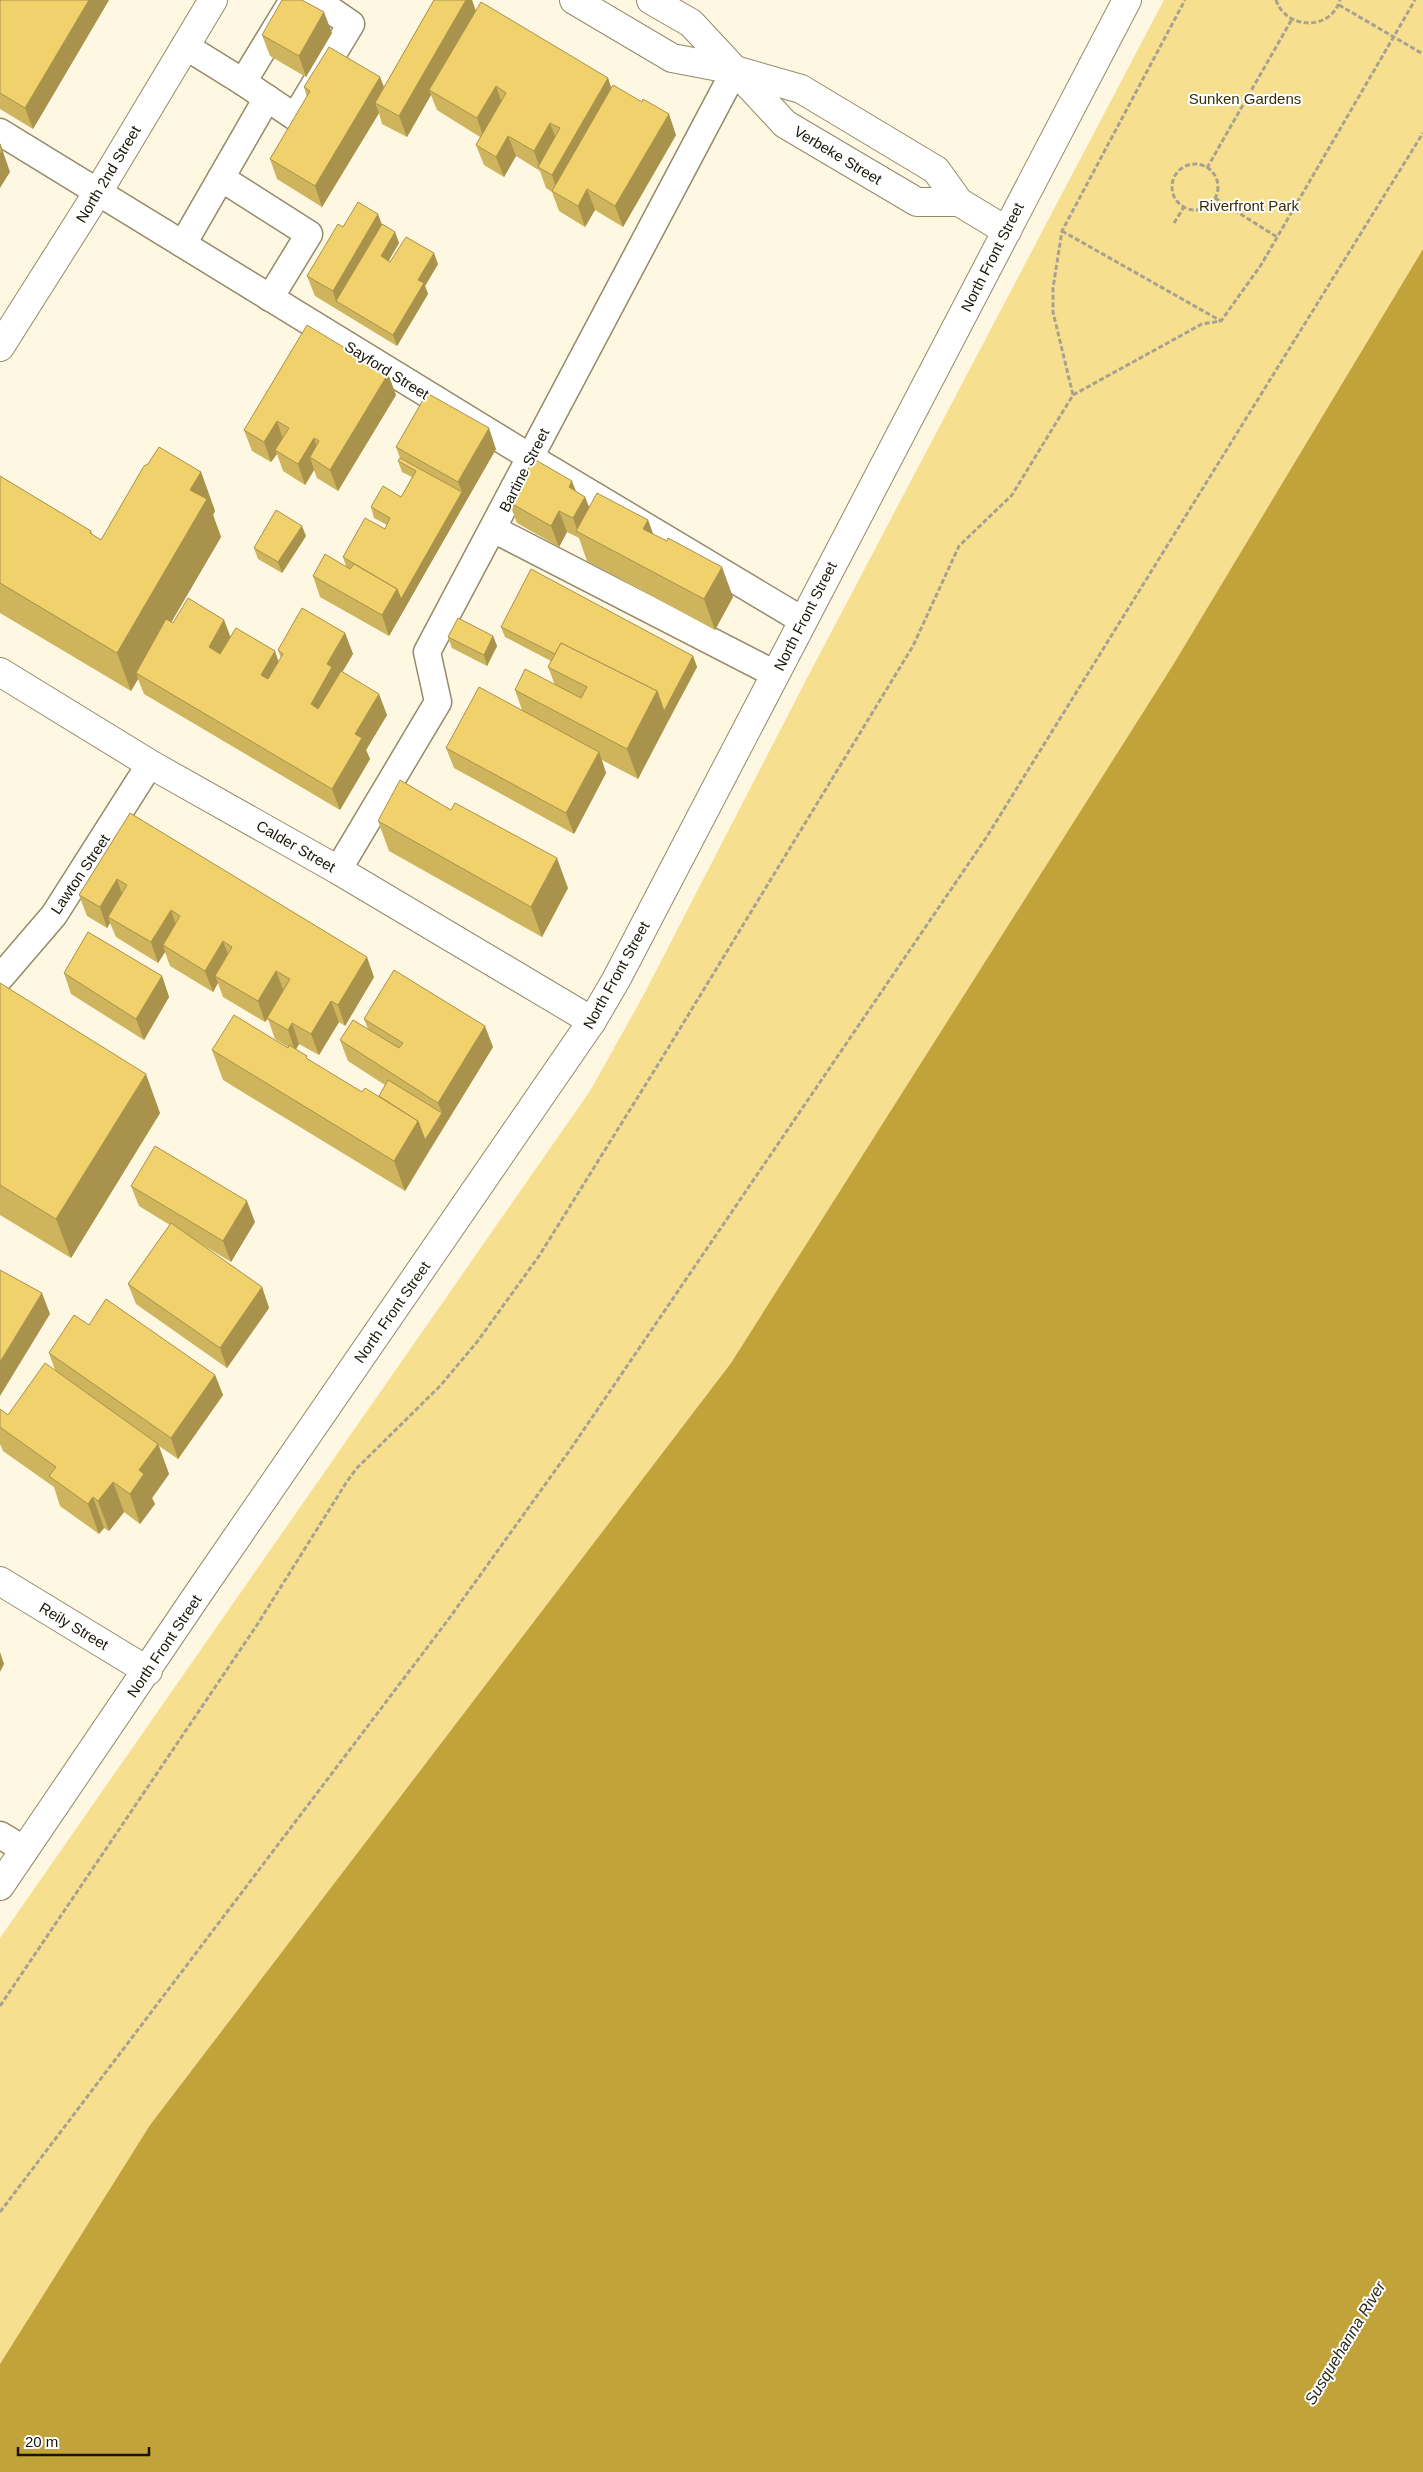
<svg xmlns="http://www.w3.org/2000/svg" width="1423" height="2472" font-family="Arial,sans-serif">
  <rect width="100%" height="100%" fill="#fef7e2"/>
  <polygon fill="#f7df90" points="1164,0 1423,0 1423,249 1173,665 731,1363 150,2125 0,2364 0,1938 590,1091 642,998 804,684"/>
  <polygon fill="#c1a33a" points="1423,249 1423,2472 0,2472 0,2364 150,2125 731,1363 1173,665"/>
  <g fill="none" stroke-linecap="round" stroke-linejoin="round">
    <defs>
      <g id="service">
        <polyline points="293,0 243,82 295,117 351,24 316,0"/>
        <polyline points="185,46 243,82"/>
        <polyline points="267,98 221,178 309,234 270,298"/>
        <polyline points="0,132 530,457 802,620"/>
        <polyline points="183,244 221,178"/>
        <polyline points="493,529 775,674"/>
        <polyline points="338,870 438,702 427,652 735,70"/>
        <polyline points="0,978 54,915 150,764"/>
        <polyline points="0,1835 25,1850"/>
      </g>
      <polyline id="minor" points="0,672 150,764 338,870 592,1021"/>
      <g id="tertiary">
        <polyline points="574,0 672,58 735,70 801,89 936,170 959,202 1007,231"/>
        <polyline points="651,0 691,23 785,124 917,202 959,202"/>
      </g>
      <polyline id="secondary" points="0,1581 148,1671"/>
      <g id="primary">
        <polyline points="0,347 98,192 213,0"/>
        <polyline points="0,1886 202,1588 592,1021 616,980 1127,0"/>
      </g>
    </defs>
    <use href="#service" stroke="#948a69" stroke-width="29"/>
    <use href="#minor" stroke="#948a69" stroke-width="30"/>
    <use href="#tertiary" stroke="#948a69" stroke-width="30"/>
    <use href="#secondary" stroke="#948a69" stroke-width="30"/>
    <use href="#primary" stroke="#948a69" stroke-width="30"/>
    <g stroke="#a7a290" stroke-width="3" stroke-dasharray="5 2.5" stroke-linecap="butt">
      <path d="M1276 0C1286 30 1331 31 1340 0"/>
      <polyline points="1339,5 1423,54"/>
      <circle cx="1195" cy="187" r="23"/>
      <polyline points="1207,168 1292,19"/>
      <polyline points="1215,198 1277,237"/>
      <polyline points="1174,223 1184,207"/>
      <polyline points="1062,231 1221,321"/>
      <polyline points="1073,395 1202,324 1221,321 1261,265 1415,0"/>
      <polyline points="0,2006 257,1625 346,1483 356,1469 441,1385 477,1342 539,1256 659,1063 913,646 959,546 1012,495 1073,395 1053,312 1053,288 1062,231 1185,0"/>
      <polyline points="0,2212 448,1620 572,1447 986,838 1423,133"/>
    </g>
    <use href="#service" stroke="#fff" stroke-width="26"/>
    <use href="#minor" stroke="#fff" stroke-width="28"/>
    <use href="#tertiary" stroke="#fff" stroke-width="28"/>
    <use href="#secondary" stroke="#fff" stroke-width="28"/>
    <use href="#primary" stroke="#fff" stroke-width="28"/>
  </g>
  <g fill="#ceb45d">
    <polygon points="0,0 109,0 33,129 0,109"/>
    <polygon points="434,0 472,0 476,11 608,78 611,89 676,135 623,227 595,210 585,227 559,211 552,192 546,188 540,171 516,156 504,177 484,165 476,145 480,137 437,110 431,95 407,137 382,124 379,113 322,207 277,179 270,159 307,97 304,87 380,77 384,87"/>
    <polygon points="332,33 306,77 270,56 262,35"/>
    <polygon points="382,224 395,232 399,243 389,260 390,262 438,264 425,286 428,294 397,346 315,296 307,276 343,227"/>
    <polygon points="388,374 396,395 338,491 317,478 314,470 305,485 283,471 277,454 271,462 252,451 244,430"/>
    <polygon points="396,447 496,449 389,636 320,597 313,576 346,566 343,557 385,529 387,525 374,518 371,507 401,497 412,477 402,472 398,461 400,458"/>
    <polygon points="201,472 215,511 213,515 221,537 171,622 173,623 224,620 230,637 279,661 281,658 278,650 345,633 353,654 342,672 387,715 366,750 370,759 340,810 144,694 138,679 131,691 0,613 0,476 91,531 93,535 101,540"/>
    <polygon points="576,491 585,497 589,507 648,520 653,534 733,597 715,630 587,561 579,538 567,532 559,547 517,523 509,502"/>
    <polygon points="306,536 282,573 258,559 254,548"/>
    <polygon points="501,627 693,656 697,667 638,779 602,760 606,773 574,834 454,768 446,748 522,710 515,690 555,685 548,667 551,661 505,637"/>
    <polygon points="493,636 497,646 487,666 452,648 448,637"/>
    <polygon points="130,813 374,977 345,1026 339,1022 319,1055 299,1044 296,1049 308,1060 362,1092 379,1096 385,1085 348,1061 340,1040 368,1029 364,1019 493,1047 405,1191 223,1080 212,1050 288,1048 288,1047 275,1039 268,1019 265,1022 223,997 218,983 213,992 170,966 165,952 158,963 116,937 110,923 107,928 87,916 79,895"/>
    <polygon points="378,821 568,888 542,937 389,851"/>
    <polygon points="64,973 162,976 169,997 144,1040 71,994"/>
    <polygon points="0,983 160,1113 71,1258 0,1215"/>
    <polygon points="131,1186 255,1222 231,1262 198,1242 262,1287 269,1308 227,1368 136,1304 128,1284 170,1225 139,1206"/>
    <polygon points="89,1325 215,1375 223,1395 178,1459 159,1446 169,1474 152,1498 155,1504 140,1524 124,1512 109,1531 104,1528 99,1534 60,1506 54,1487 3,1451 0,1444 0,1409 8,1415 55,1370 49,1353"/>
  </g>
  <g fill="#a8924c">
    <polygon points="89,0 109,0 33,129 25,108"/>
    <polygon points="466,0 472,0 477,15 429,90 431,95 407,137 399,116"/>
    <polygon points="324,12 332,33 306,77 299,56"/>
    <polygon points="380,77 388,98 375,103 379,113 322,207 315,186"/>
    <polygon points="608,78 615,99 558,195 552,175"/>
    <polygon points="496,86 503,107 484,139 477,118"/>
    <polygon points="669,114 676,135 623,227 615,206"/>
    <polygon points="550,123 558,144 540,168 534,151"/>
    <polygon points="508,136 516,156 504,177 496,157"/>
    <polygon points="0,143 10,172 0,188"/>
    <polygon points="587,189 595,210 585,227 578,206"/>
    <polygon points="378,214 386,235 336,301 333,291"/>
    <polygon points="395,232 399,243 385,267 381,256"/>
    <polygon points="434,253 438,264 425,286 428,294 397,346 393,335 418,280"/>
    <polygon points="388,374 396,395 338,491 330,470"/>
    <polygon points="277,421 284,442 275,450 277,454 271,462 264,442"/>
    <polygon points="489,428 496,449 389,636 382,615 397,589 462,492 458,482"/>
    <polygon points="314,438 321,459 310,457 314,470 305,485 298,464"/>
    <polygon points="201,472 215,511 213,515 221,537 140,676 136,673 138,679 131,691 117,653 190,490"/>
    <polygon points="572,481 580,502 569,487"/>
    <polygon points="585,497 593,517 578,532 573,518"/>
    <polygon points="559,511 567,532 559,547 551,526"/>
    <polygon points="648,520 659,550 643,529"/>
    <polygon points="302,526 306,536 282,573 278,562"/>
    <polygon points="722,567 733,597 715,630 704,599"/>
    <polygon points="224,620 232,641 216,668 209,647"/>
    <polygon points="345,633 353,654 337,681 318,725 311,704 327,664"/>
    <polygon points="493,636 497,646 487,666 484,655"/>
    <polygon points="275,651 282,672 269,696 261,675"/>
    <polygon points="693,656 697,667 668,721 664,711"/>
    <polygon points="657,691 668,721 638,779 627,749"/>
    <polygon points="379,694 387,715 366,750 370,759 340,810 332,789 355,734"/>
    <polygon points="599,752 606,773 574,834 566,813"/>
    <polygon points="557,858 568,888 542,937 531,907"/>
    <polygon points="117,879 124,900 108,917 110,923 107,928 100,907"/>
    <polygon points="171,910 178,931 163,945 165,952 158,963 151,942"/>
    <polygon points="223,941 231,962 215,976 218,983 213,992 205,971"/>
    <polygon points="367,957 374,977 345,1026 338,1005"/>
    <polygon points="276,971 284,992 265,1022 258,1001"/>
    <polygon points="162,976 169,997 144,1040 136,1019"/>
    <polygon points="331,1001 339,1022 319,1055 311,1034"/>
    <polygon points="292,1023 299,1044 295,1051 288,1030"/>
    <polygon points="485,1026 493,1047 429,1151 425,1140 442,1113 438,1103"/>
    <polygon points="146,1074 160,1113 71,1258 56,1219"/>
    <polygon points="418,1121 429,1151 405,1191 394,1161"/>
    <polygon points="247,1201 255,1222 231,1262 223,1241"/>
    <polygon points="262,1287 269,1308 227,1368 220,1348"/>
    <polygon points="42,1293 50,1314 0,1396 0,1362"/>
    <polygon points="215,1375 223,1395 178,1459 171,1438"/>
    <polygon points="158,1444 169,1474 152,1498 155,1504 140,1524 130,1494 139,1470"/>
    <polygon points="113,1482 124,1512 109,1531 98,1501"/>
    <polygon points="93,1497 104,1528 99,1534 88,1504"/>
    <polygon points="0,1652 4,1664 0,1672"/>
  </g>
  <g fill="#f0d16c" stroke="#a8924c">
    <polygon points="0,0 89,0 25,108 0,93"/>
    <polygon points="282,0 302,0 324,12 299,56 262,35"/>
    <polygon points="434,0 466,0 399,116 375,103"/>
    <polygon points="481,2 608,78 552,175 538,167 560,128 550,123 534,151 508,136 496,157 476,145 506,93 496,86 477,118 429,90"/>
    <polygon points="329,47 380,77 315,186 270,159 310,91 304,87"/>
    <polygon points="613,85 642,102 643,99 669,114 615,206 587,189 578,206 552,191"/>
    <polygon points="0,144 2,151 0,155"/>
    <polygon points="358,202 378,214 333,291 307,276 338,224 343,227"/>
    <polygon points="382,224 395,232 381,256 390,262 406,237 434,253 418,280 424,283 393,335 336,301"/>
    <polygon points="307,325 388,374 330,470 310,457 319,441 314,438 298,464 275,450 289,428 277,421 264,442 244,430"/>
    <polygon points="427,393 489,428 458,482 396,447"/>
    <polygon points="159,447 201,472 190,490 207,499 117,653 0,583 0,476 91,531 90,533 101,540 144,466 148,464"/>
    <polygon points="400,458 462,492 401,599 397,589 343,557 365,518 385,529 390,518 371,507 383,486 401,497 403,494 416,471 398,461"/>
    <polygon points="534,459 572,481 569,487 585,497 573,518 559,511 551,526 509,502"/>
    <polygon points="597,493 648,520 643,529 667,541 668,538 722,567 704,599 576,531"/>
    <polygon points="276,510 302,526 278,562 254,548"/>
    <polygon points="325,554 350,569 354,564 397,589 382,615 313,576"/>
    <polygon points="531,569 693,656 664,711 657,691 561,643 555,654 501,627"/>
    <polygon points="188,598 224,620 209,647 220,654 236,628 275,651 261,675 268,679 283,654 278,650 302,608 345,633 327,664 332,667 311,704 318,709 341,671 379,694 355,734 362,738 332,789 136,673 166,619 173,623"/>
    <polygon points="458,618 493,636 484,655 448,637"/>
    <polygon points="561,643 657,691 627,749 515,690 525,669 581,698 587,687 548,667"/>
    <polygon points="479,687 599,752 566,813 446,748"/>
    <polygon points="400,780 451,810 455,803 557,858 531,907 378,821"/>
    <polygon points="130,813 367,957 338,1005 331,1001 311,1034 292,1023 288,1030 267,1018 290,979 276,971 258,1001 215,976 232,947 223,941 205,971 163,945 180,916 171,910 151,942 108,917 127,885 117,879 100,907 79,895"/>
    <polygon points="88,932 162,976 136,1019 64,973"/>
    <polygon points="394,970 485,1026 438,1103 340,1040 353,1020 399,1048 403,1043 364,1019"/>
    <polygon points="0,983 146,1074 56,1219 0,1185"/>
    <polygon points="234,1015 288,1048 289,1045 307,1056 306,1058 362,1092 365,1088 418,1121 394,1161 212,1050"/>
    <polygon points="388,1080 442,1113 425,1140 418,1121 379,1096"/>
    <polygon points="155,1146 247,1201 223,1241 131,1186"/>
    <polygon points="171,1223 262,1287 220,1348 128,1284"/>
    <polygon points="0,1270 42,1293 0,1362"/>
    <polygon points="106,1299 215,1375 171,1438 49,1353 74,1315 89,1325"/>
    <polygon points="45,1363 158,1444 139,1470 144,1474 130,1494 113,1482 98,1501 93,1497 88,1504 49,1476 56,1467 0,1427 0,1409 8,1415"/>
  </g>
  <g text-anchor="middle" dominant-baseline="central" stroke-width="4" stroke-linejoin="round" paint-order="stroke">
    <g font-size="15" fill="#3a2e00" stroke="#fff">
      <text x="1245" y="98">Sunken Gardens</text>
      <text x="1249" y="205">Riverfront Park</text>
    </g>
    <g font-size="15" fill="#191508" stroke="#fff">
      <text transform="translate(838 155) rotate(31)">Verbeke Street</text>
      <text transform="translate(108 174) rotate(-59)">North 2nd Street</text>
      <text transform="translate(992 257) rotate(-63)">North Front Street</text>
      <text transform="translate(387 370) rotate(32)">Sayford Street</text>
      <text transform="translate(524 470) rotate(-63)">Bartine Street</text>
      <text transform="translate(805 616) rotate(-63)">North Front Street</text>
      <text transform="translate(296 846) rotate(30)">Calder Street</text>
      <text transform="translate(80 874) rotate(-56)">Lawton Street</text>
      <text transform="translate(616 975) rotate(-61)">North Front Street</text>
      <text transform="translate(392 1312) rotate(-55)">North Front Street</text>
      <text transform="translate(74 1626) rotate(31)">Reily Street</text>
      <text transform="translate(164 1646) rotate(-56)">North Front Street</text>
    </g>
    <g font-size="16" font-style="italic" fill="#2f2a18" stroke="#fff">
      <text transform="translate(1345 2343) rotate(-59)">Susquehanna River</text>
    </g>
  </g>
  <path d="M18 2447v8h131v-8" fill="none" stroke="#191508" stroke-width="2.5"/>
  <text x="25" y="2447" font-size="15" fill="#191508" stroke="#ffffff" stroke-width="4" paint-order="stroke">20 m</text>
</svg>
